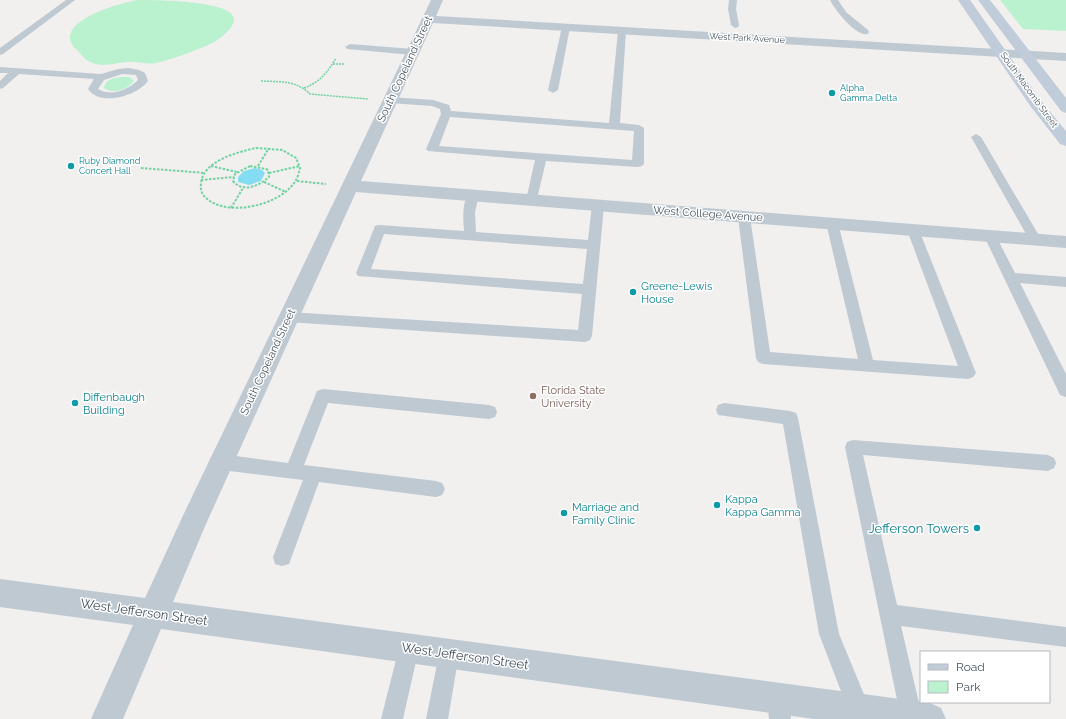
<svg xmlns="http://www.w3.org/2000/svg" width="1066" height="719" font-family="Raleway,sans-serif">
  <rect width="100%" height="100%" fill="#f2efef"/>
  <g fill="#baf2cf">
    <path d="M138 0C154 0 238 0 234 21 232 29 222 37 216 41 207 47 167 61 156 63 147 65 136 61 126 62 114 63 102 68 90 62 85 60 81 54 77 50 48 23 119 3 138 0Z"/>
    <polygon points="1000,0 1066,0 1066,31 1023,29"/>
    <path d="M120 77H129L133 80V82C126 90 113 94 104 88 105 80 113 78 120 77Z"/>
  </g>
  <polygon fill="#84dcf2" points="255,168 262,170 265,173 261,181 249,185 238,182 238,177 244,171"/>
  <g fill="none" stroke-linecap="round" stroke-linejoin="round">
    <g stroke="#70d2a1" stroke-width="1.5" stroke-dasharray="2 1" stroke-linecap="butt">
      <polyline points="333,64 344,64"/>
      <path d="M261 81C280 82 296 80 310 94L368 99"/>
      <path d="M304 88C320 82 327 73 336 58"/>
    </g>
    <g stroke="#70d2a1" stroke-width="2" stroke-dasharray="2.5 1.5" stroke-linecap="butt">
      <path d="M256 148 282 150 296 158 300 168C299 172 298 177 296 180 282 205 228 218 206 198 202 195 200 189 201 184 202 161 238 152 256 148Z"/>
      <polyline points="211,166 237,172"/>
      <path d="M250 166 266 169 268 170 269 177C259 186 243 193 233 181L235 174Z"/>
      <polyline points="258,166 269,148"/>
      <polyline points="141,168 205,173"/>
      <polyline points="269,173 300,166"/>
      <polyline points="201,180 234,177"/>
      <polyline points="297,181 326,184"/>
      <polyline points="264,182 286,192"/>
      <polyline points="231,208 243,188"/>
    </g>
    <g fill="#bec9d2" fill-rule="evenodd">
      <polygon points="66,0 75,0 3,54 0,55 0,48"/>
      <polygon points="729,0 737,0 736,9 739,25 738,27 735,28 731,25 728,9"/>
      <path d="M830 0H838L846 12 868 30 869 32 868 34C856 37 835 10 830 0Z"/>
      <polygon points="566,24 570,27 558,90 553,93 548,90 562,27"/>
      <path d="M622 28 626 31 620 123 639 125 644 128V164L642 166 638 167 546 161 536 203H528L526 200 535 160 428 151 426 149 441 114 440 109 432 106 390 103 385 100 390 97 433 100 449 105 451 111 609 123 618 31ZM450 117 634 131 632 160 439 146Z"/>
      <polygon points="350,44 413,49 418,52 413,55 347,49 345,47"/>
      <path d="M0 67 101 74 118 69 129 68 139 70 145 73 148 81C137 96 100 107 88 89L94 79 19 74 3 88 0 89V81L8 73H0ZM122 74 136 75 138 80C128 90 111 97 98 89L104 80Z"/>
      <polygon points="976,134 981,137 1041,239 1040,242 1035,243 1030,242 1029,239 971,137"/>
      <path d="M473 191 477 192 479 195 475 212 476 232 588 240 592 205 594 202H602L604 205 592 336 590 340 585 342 288 322 283 321 281 317 283 313 288 312 578 330 582 294 358 276 356 273 375 226 379 225 464 231C463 218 462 203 469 192ZM384 234 587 249 583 284 371 269Z"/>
      <polygon points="744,213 748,214 750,217 770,352 858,359 826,223 828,220 832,219 836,220 838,223 873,360 958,366 907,230 909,227 913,226 917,227 919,230 976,373 973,377 968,379 763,364 758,362 756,358 738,217 740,214"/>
      <polygon points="990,232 994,233 996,236 1015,273 1066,277 1066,287 1020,283 1066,374 1066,397 1060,395 984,236 986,233"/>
      <polygon points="323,389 489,405 495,407 497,412 495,417 489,419 328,403 304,465 436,481 442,483 445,489 442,495 436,497 319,482 289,564 282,566 275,564 273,557 303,480 221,470 215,467 213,462 215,457 221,454 288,463 315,396 317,391"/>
      <polygon points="724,403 790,411 796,413 798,418 839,634 870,709 867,717 861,719 851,717 819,634 783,424 718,415 716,410 718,405"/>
      <polygon points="853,440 1048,455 1054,458 1056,463 1054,468 1048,471 863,455 897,605 1066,627 1066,647 901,626 922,716 921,719 901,719 845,447 847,442"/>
      <polygon points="409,638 416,641 419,648 403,719 381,719 399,648 402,641"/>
      <polygon points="449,644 456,647 459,654 448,719 426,719 439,654 442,647"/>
      <polygon points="778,687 786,690 789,698 791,719 769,719 767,698 770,690"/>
    </g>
    <polygon fill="#bec9d2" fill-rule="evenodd" points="431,0 443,0 436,16 1066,53 1066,61 433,23 361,181 1066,236 1066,248 356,192 206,524 173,602 930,703 941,708 946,719 814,719 161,629 123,719 91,719 133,625 0,607 0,579 145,598 187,507"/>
    <g fill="#c0ccd9" fill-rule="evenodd">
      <polygon points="958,0 970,0 1041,101 1066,131 1066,146 1060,144 1031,107"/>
      <polygon points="978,0 990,0 1066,98 1066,113 1061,111"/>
    </g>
  </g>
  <g fill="#0f9aa8" stroke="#fff" stroke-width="1.5">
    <circle cx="832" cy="93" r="4"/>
    <circle cx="71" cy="166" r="4"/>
    <circle cx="633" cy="292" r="4"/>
    <circle cx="75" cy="403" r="4"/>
    <circle cx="717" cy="505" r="4"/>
    <circle cx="564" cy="513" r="4"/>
    <circle cx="977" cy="528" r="4"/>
  </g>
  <circle fill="#8d6e63" stroke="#fff" stroke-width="1.5" cx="533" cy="396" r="4"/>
  <g text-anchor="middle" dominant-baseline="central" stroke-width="3" stroke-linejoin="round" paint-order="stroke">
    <g font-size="9" fill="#45525e" stroke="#fff">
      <text transform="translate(747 38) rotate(3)">West Park Avenue</text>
      <text transform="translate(1029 90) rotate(54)">South Macomb Street</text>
    </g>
    <g font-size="9" fill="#0d838f" stroke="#fff" text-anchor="start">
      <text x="840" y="88">Alpha<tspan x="840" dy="10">Gamma Delta</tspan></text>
      <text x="79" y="161">Ruby Diamond<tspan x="79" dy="10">Concert Hall</tspan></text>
    </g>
    <g font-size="11" fill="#45525e" stroke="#fff">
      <text transform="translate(405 69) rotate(-65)">South Copeland Street</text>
      <text transform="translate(708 214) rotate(4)">West College Avenue</text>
      <text transform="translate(268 362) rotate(-65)">South Copeland Street</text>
    </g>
    <g font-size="11" fill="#0d838f" stroke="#fff" text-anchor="start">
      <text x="641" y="286">Greene-Lewis<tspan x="641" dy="13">House</tspan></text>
      <text x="83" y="397">Diffenbaugh<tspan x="83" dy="13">Building</tspan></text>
      <text x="725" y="499">Kappa<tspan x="725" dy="13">Kappa Gamma</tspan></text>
      <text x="572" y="507">Marriage and<tspan x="572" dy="13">Family Clinic</tspan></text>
    </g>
    <g font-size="11" fill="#785e54" stroke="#fff" text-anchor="start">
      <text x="541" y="390">Florida State<tspan x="541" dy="13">University</tspan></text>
    </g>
    <g font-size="13" fill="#0d838f" stroke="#fff" text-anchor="end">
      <text x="969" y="528">Jefferson Towers</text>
    </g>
    <g font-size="13" fill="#45525e" stroke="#fff">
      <text transform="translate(144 612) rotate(8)">West Jefferson Street</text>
      <text transform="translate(465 656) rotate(8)">West Jefferson Street</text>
    </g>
  </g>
  <rect x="920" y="651" width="130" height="52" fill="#ffffff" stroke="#b5babf"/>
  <rect x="928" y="664" width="20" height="6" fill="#c0ccd9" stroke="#b5babf"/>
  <text x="956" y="671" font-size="12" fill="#45525e">Road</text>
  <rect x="928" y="681" width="20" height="12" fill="#baf2cf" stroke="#b5babf"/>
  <text x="956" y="691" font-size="12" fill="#45525e">Park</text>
</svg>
